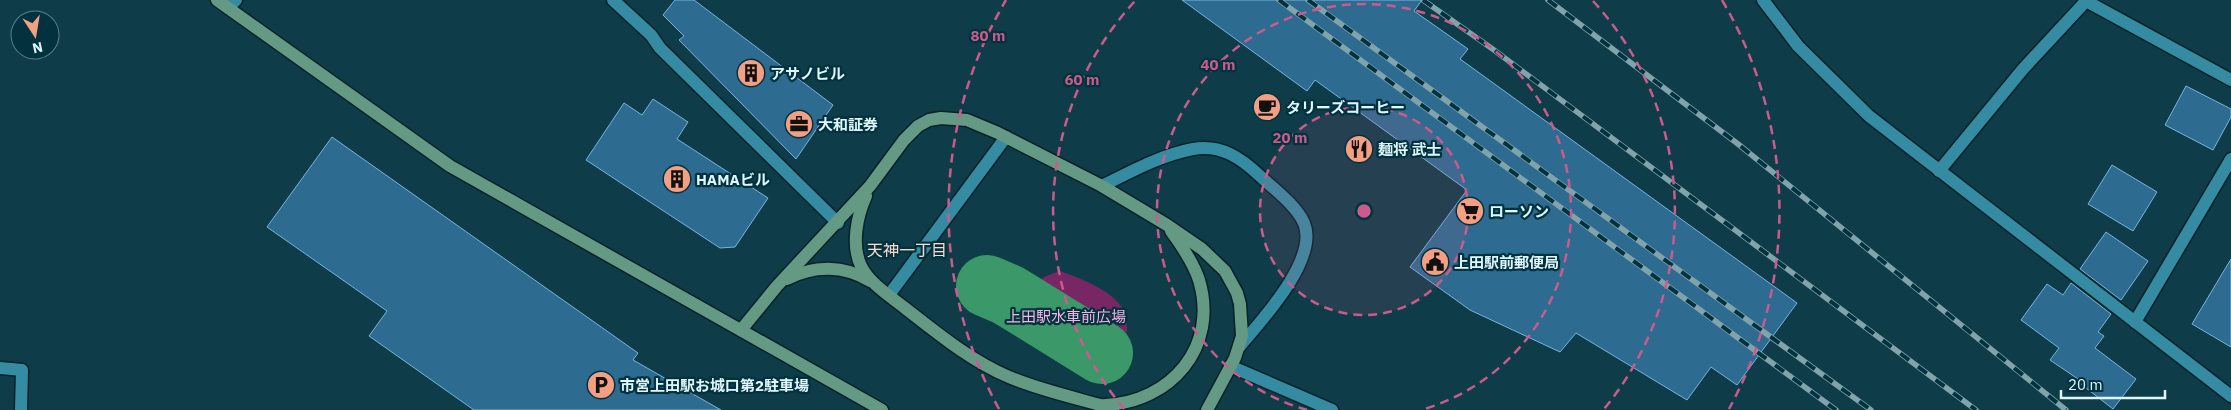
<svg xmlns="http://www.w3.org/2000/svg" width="2231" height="410" font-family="'IBM Plex Sans','Noto Sans JP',sans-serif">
  <rect width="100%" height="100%" fill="#0e3d49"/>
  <path fill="#782764" d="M1060 271C1080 278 1120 293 1126 316 1127 320 1127 326 1127 331 1115 345 1105 355 1087 361 1074 365 1030 348 1020 338 1013 331 1009 324 1005 315 1021 291 1032 280 1060 271Z"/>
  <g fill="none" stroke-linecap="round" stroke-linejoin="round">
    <polyline stroke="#3a9869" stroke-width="62" points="987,286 1008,295 1102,353"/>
  </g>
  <g fill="#2d6b91" stroke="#77b5de">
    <polygon points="675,0 694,0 833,105 796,159 679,40 684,36 663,15"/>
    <polygon points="1182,0 1422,0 1414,11 1468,49 1460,59 1797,303 1737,385 1711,367 1687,400 1576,333 1560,352 1470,310 1410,267 1467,190 1315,80 1307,91"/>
    <polygon points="2186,86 2231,109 2231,117 2213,150 2165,125"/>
    <polygon points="653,99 688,122 677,139 768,198 735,247 720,248 586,160 624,103 642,115"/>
    <polygon points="332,137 638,353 633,360 721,410 474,410 369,336 387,311 267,227"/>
    <polygon points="2112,165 2157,192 2133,231 2088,204"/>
    <polygon points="2106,232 2148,261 2121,300 2080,269"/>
    <polygon points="2231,259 2231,347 2192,324"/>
    <polygon points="2071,283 2111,314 2098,332 2104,336 2095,348 2136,379 2113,409 2077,381 2078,379 2050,360 2059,348 2021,320 2047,284 2063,295"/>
  </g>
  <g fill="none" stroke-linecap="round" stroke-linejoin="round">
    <defs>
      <g id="lane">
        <path d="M1102 186C1130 172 1161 155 1193 149 1221 144 1241 158 1260 176 1274 189 1296 205 1304 223 1319 259 1262 320 1240 346"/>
        <polyline points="889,295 1006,137"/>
        <polyline points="0,368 22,370 21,410"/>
      </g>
      <g id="street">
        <polyline points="613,0 651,35 660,48 838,223"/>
        <polyline points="1763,0 1798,46 1869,116 2231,396"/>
        <polyline points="2086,1 2231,80"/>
        <polyline points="228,8 236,0"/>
        <polyline points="1939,171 2023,69 2087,0"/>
        <polyline points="2135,322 2231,159"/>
        <polyline points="1230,366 1332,410"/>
      </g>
      <g id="secondary">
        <polyline points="217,0 450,166 882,410"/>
        <path d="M866 196C857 216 851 245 861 266 870 284 890 296 905 308 937 333 971 361 1009 377 1040 390 1072 397 1104 406L1113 410"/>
        <path d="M787 279C814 265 844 265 870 281"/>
        <polyline points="741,330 777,286 870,186 904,140 918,126 929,120 941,118 967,120 998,133 1102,186 1167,225 1202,249 1225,271 1237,293 1240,304 1242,336 1235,358 1207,410"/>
        <path d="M1105 405C1171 402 1219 347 1199 280 1193 262 1182 246 1171 231"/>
      </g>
    </defs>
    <use href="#lane" stroke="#072229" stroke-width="15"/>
    <use href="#street" stroke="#072229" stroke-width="15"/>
    <use href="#secondary" stroke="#072229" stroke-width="15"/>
    <use href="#lane" stroke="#358ba2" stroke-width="12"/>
    <use href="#street" stroke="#358ba2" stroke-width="12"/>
    <use href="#secondary" stroke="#649a84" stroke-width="12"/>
    <defs>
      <g id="rail">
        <polyline points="1279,0 1836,410"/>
        <polyline points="1308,0 1871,410"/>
        <polyline points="1423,0 1494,50 1976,410"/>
        <polyline points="1548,0 1738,144 2066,410"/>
      </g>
    </defs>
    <use href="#rail" stroke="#81a3ac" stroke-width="5.5"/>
    <use href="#rail" stroke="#01323e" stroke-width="4" stroke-dasharray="11" stroke-linecap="butt"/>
  </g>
  <circle cx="1364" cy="211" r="104" fill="#cb5b8c" fill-opacity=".12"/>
  <g fill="none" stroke="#cb5b8c" stroke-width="2.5" stroke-dasharray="9 6">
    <circle cx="1364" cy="211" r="104"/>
    <path d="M1307 410A207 207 0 1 1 1421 410"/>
    <path d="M1124 409A311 311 0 0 1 1135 1M1593 1A311 311 0 0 1 1604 409"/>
    <path d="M999 409A415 415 0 0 1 1006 0M1722 0A415 415 0 0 1 1729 409"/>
  </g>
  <defs>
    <symbol id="building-disc" viewBox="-11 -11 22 22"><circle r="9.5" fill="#f39f84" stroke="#01323e"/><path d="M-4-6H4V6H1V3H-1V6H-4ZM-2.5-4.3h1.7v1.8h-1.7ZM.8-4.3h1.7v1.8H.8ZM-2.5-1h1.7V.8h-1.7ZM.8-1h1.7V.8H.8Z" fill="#111"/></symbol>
    <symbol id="cafe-disc" viewBox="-11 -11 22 22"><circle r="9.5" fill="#f39f84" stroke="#01323e"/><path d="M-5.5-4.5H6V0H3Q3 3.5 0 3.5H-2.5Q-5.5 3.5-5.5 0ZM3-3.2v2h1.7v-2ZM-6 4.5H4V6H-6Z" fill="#111"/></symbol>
    <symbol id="office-disc" viewBox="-11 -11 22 22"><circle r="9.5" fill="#f39f84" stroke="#01323e"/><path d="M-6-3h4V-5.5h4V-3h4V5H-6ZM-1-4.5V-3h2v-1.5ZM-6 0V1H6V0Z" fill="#111"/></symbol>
    <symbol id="restaurant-disc" viewBox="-11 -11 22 22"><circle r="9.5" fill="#f39f84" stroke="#01323e"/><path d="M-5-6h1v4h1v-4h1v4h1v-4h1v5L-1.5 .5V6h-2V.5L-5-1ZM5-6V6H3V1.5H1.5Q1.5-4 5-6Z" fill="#111"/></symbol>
    <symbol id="supermarket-disc" viewBox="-11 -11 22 22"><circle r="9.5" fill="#f39f84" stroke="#01323e"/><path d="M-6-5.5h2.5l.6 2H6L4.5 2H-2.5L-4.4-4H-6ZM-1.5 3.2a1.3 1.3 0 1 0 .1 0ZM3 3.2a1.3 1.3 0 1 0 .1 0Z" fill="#111"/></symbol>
    <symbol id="civic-disc" viewBox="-11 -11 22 22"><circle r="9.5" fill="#f39f84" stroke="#01323e"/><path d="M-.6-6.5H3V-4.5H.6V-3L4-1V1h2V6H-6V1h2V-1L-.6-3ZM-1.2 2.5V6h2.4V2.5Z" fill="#111"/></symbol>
    <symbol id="parking-disc" viewBox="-11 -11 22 22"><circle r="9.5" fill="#f39f84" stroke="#01323e"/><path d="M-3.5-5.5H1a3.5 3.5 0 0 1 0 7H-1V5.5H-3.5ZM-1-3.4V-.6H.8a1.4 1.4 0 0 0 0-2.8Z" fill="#111"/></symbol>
  </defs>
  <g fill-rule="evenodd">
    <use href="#building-disc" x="735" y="57" width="32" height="32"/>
    <use href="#cafe-disc" x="1251" y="91" width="32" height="32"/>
    <use href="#office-disc" x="783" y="108" width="32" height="32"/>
    <use href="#restaurant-disc" x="1343" y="133" width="32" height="32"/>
    <use href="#building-disc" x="661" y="163" width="32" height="32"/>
    <use href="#supermarket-disc" x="1454" y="195" width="32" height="32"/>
    <use href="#civic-disc" x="1419" y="246" width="32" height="32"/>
    <use href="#parking-disc" x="585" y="369" width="32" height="32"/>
  </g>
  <g text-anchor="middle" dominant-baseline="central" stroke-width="4.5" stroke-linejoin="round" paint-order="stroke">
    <g font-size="15" font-weight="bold" fill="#e0f7fe" stroke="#01323e" text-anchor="start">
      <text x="770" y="73">アサノビル</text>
      <text x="1286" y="107">タリーズコーヒー</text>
      <text x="818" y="124">大和証券</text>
      <text x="1378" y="149">麺将 武士</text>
      <text x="696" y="179">HAMAビル</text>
      <text x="1489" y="211">ローソン</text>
      <text x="1454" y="262">上田駅前郵便局</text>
      <text x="620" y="385">市営上田駅お城口第2駐車場</text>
    </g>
    <g font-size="15" fill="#f9b2e3" stroke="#01323e">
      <text x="1066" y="316">上田駅水車前広場</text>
    </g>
    <g font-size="16" fill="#fad9ce" stroke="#01323e">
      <text x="907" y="250">天神一丁目</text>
    </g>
  </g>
  <circle cx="1364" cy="211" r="8" fill="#cb5b8c" stroke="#01323e" stroke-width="2.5"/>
  <g font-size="15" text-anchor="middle" font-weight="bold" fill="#cb5b8c" stroke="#01323e" stroke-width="4.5" stroke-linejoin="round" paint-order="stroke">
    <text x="988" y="41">80 m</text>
    <text x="1218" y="70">40 m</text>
    <text x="1082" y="85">60 m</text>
    <text x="1290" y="143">20 m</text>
  </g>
  <g transform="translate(35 35) rotate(168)"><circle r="24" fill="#01323e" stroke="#5a818b"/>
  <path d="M0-4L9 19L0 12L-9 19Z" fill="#f39f84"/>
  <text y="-8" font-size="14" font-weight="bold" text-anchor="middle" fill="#e0f7fe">N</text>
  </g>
  <path d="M2061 390v8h104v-8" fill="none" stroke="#e0f7fe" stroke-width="2.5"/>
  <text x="2068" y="390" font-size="15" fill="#e0f7fe" stroke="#01323e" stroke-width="4" paint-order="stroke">20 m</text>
</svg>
